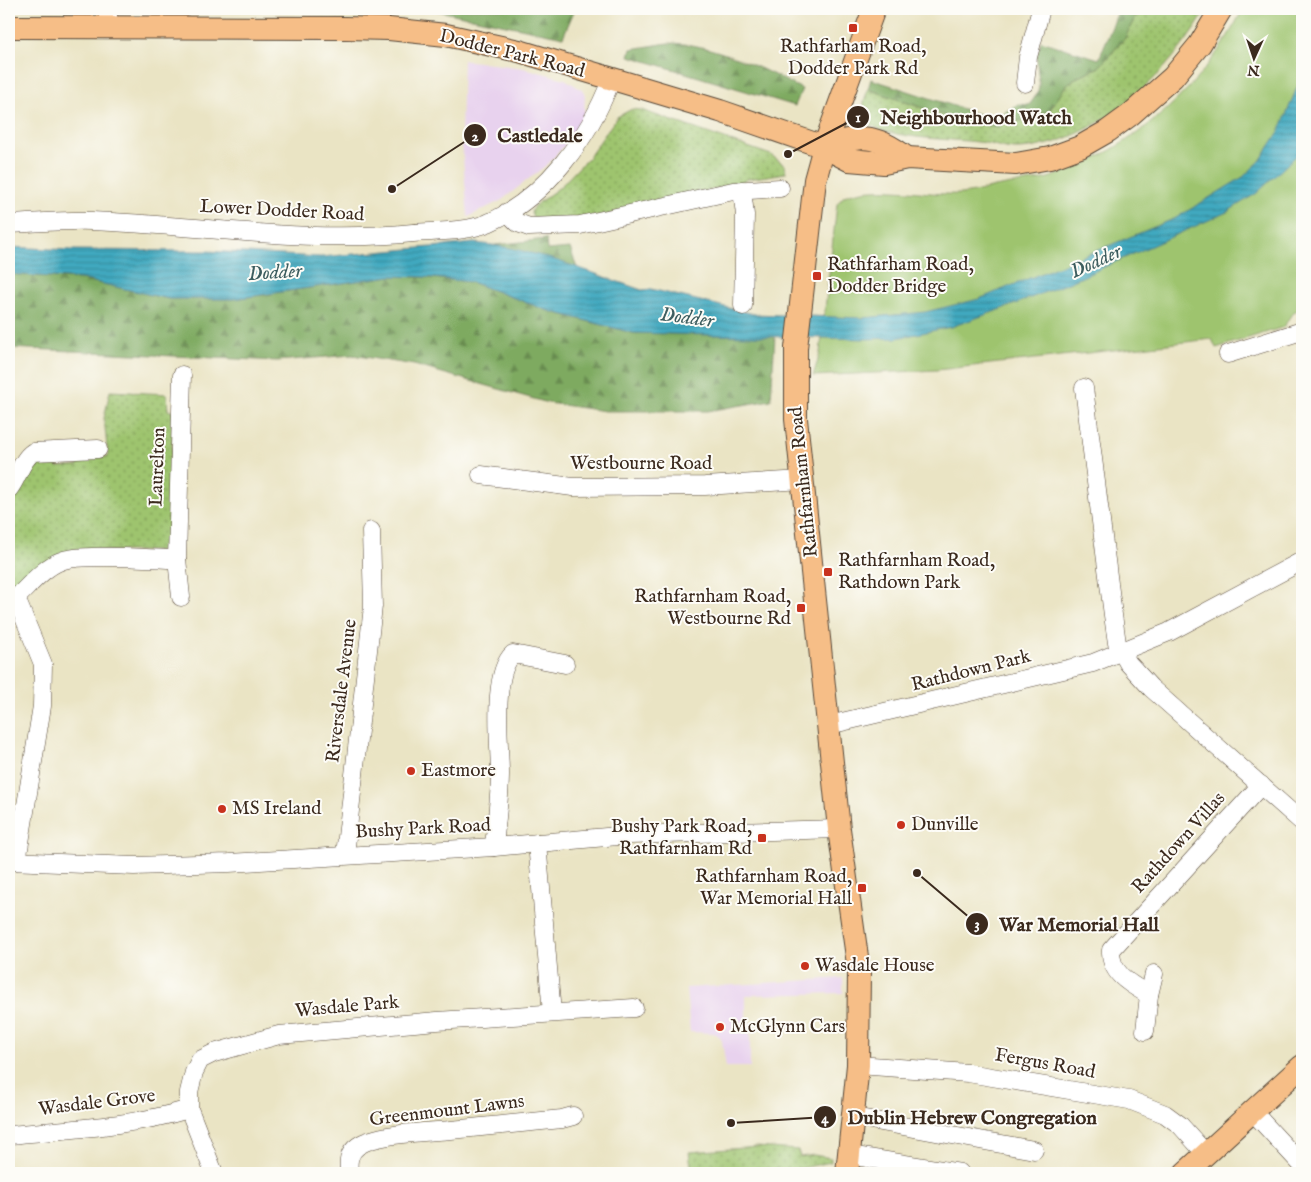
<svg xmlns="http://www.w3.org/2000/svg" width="1311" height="1182" font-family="'IM FELL English',serif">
  <defs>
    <pattern id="grass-dots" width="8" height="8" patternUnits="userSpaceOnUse" patternTransform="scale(1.25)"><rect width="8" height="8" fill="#9ec46e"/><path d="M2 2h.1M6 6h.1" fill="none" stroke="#829f5a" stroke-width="1.8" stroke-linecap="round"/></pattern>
    <pattern id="forest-firs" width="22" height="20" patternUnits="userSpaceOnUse" patternTransform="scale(1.25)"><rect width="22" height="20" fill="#7eaa61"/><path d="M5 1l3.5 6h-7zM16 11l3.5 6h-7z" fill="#688b4f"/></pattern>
    <pattern id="water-rules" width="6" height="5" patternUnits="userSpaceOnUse" patternTransform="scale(1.25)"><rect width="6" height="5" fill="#40a9c0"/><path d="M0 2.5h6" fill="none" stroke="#378a9b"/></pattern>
  </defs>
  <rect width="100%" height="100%" fill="#fdfcf7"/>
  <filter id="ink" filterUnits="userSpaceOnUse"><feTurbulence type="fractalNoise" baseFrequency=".02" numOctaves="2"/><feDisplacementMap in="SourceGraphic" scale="10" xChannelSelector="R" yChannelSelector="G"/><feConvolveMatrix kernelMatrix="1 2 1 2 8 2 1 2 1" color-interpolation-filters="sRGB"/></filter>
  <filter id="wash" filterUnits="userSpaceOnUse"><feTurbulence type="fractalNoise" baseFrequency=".0096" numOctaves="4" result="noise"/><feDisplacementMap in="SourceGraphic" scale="20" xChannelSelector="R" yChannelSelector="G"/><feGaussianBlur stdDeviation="1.12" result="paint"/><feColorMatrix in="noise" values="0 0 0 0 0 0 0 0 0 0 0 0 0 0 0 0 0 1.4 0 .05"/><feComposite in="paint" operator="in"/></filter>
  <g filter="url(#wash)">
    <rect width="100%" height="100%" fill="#eae4c4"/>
    <g fill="#e8d2ee">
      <polygon points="463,60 523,68 565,79 585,92 584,115 573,136 549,163 502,200 468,217 461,134"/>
      <polygon points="843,978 843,993 746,995 746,1020 750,1021 750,1067 726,1067 722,1041 719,1036 713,1033 690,1032 686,988"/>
    </g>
    <g fill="url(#grass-dots)" stroke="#6c7746">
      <path d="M1139 9H1207C1175 63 1127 114 1067 138 1052 144 1035 148 1019 149 1005 150 992 143 978 142 953 139 883 139 867 122 859 113 865 99 868 89L960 121H1019L1050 110 1066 85 1077 77 1099 67 1125 38Z"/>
      <path d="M632 109 641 110 771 155 785 165 786 173 748 179 736 184C675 198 594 226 533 218L531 212 534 206 560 187 589 157 617 117Z"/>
      <path d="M110 391 167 394 168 410 173 412 169 540 159 551H71L19 583 9 582V495C24 491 30 473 35 460L53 459 58 467 77 466 85 456 108 457 104 418Z"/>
      <polygon points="757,1147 798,1150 800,1157 814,1155 831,1158 831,1162 779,1173 711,1173 710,1169 692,1173 689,1152"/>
    </g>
    <g fill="url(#forest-firs)" stroke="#5c6a40">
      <polygon points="429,9 575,9 563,37"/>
      <path d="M1119 9H1139L1125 38 1099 67 1077 77 1066 85 1050 110 1019 121 1008 120 998 127 960 121 868 89 871 79 994 119 1018 104 1029 105C1045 86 1037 81 1037 60 1036 54 1040 47 1041 41L1099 59Z"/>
      <path d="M668 43C714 43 761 68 802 89L795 106 629 56 631 49Z"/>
      <polygon points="546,239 547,250 570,248 577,268 495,245"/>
      <polygon points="9,274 81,279 169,299 234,299 390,276 423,277 471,282 549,311 633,333 775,336 771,400 708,411 605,411 548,403 414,365 352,355 277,361 9,348"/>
    </g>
    <path fill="#9ec46e" stroke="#6c7746" d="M1243 9H1302V305L1289 318 1284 327 1216 348 1212 339 937 370 813 376 820 353 837 204 844 196C878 182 925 196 961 194 976 193 991 187 1006 185 1021 182 1037 182 1051 177 1135 149 1203 88 1243 9Z"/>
    <path fill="url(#water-rules)" stroke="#3e6a6f" d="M1302 75V144L1297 155 1257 193 1227 212 1073 281 1013 305 951 327 897 338 864 339 633 333 549 311 471 282 423 277 390 276 234 299H169L81 279 9 274V247L72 250 208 251 321 257 474 243C531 247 588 272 642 290L651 289 754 314 863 318 925 312 979 299 1176 218 1243 177 1260 161 1280 130Z"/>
  </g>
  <g filter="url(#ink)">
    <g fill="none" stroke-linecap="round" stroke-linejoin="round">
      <defs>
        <g id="minor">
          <polyline points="108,9 108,27"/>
          <polyline points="1025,83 1028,57 1041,9"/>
          <polyline points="742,190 745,215 743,306"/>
          <polyline points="507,212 518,223 529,227 580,225 733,191 780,188"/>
          <path d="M9 224C36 223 65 220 92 221 199 225 306 244 413 233 437 231 466 232 488 223 545 198 590 136 611 80"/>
          <polyline points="1228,354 1302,331"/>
          <polyline points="1084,388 1113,615 1117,643 1128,663 1151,688 1302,822"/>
          <polyline points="481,475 573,487 705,486 803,480"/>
          <path d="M9 489C18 478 21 460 33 452L98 449"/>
          <polyline points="181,597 177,559 182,375"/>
          <polyline points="16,598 43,664 42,706 17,861"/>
          <path d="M16 598C29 586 44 567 61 561 81 553 152 559 177 559"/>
          <polyline points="829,725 1093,663 1169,632 1302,561"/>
          <polyline points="537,843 552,1013"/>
          <path d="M494 847C496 823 500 798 500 774 500 745 491 674 513 654L565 664"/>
          <polyline points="345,855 373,606 371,531"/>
          <polyline points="9,861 134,866 229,863 494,847 629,835 839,829"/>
          <path d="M1149 995C1130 984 1110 974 1111 950L1261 785"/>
          <polyline points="1145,1031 1149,995 1154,974"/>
          <polyline points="858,1065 968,1073 1129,1100 1165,1114 1180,1125 1206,1154"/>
          <polyline points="1253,1112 1302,1165"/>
          <polyline points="854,1117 1034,1150"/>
          <path d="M9 1135C69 1129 130 1127 189 1109"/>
          <polyline points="849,1155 960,1173"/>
          <polyline points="214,1173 189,1109 189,1092 194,1072 200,1060 214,1053 279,1035 437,1021 634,1008"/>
          <path d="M349 1173C348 1162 348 1153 358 1146 376 1133 428 1132 451 1130 488 1126 525 1123 562 1119L573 1116"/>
        </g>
        <g id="major">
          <polyline points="9,27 345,28 389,29 446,35 519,51 720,111 824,147 849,160 884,163 907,158 1016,164 1050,158 1080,147 1108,131 1130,115 1173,77 1200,44 1221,9"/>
          <path d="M824 147C861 134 876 134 907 158"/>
          <polyline points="847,1173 858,1065 859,971 839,829 796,419 796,348 815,180 824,147 874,9"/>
          <polyline points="1185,1173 1302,1066"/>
        </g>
      </defs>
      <use href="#minor" stroke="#554637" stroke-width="19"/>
      <use href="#major" stroke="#554637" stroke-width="24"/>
      <use href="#minor" stroke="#fff" stroke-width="18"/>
      <use href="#major" stroke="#f6be87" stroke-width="22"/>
    </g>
  </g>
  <g fill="#c8321e" stroke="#fdfcf7" stroke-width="2">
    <rect x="848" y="23" width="10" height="10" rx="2.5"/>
    <rect x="812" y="271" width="10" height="10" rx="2.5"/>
    <rect x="823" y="567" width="10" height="10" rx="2.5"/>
    <rect x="796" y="603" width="10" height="10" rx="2.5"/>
    <circle cx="411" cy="771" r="5"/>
    <circle cx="222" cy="809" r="5"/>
    <circle cx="901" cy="825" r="5"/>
    <rect x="757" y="833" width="10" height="10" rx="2.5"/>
    <rect x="857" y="883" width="10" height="10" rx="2.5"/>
    <circle cx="805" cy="966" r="5"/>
    <circle cx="720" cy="1027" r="5"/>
  </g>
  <g text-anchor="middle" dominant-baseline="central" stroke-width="4" stroke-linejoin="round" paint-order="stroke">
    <g font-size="19" fill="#3b2a1e" stroke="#fdfcf7" text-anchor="start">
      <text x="853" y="47" text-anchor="middle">Rathfarham Road,<tspan x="853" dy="22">Dodder Park Rd</tspan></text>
      <text x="827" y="265">Rathfarham Road,<tspan x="827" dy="22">Dodder Bridge</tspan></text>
      <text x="838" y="561">Rathfarnham Road,<tspan x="838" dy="22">Rathdown Park</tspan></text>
      <text x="791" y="597" text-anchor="end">Rathfarnham Road,<tspan x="791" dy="22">Westbourne Rd</tspan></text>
      <text x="421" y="771">Eastmore</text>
      <text x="232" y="809">MS Ireland</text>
      <text x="911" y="825">Dunville</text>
      <text x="752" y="827" text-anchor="end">Bushy Park Road,<tspan x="752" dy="22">Rathfarnham Rd</tspan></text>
      <text x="852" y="877" text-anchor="end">Rathfarnham Road,<tspan x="852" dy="22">War Memorial Hall</tspan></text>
      <text x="815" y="966">Wasdale House</text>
      <text x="730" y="1027">McGlynn Cars</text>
    </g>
    <g font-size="19" fill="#3b2a1e" stroke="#fdfcf7">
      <text transform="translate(512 54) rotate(14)">Dodder Park Road</text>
      <text transform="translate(282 211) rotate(3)">Lower Dodder Road</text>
      <text x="641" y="464">Westbourne Road</text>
      <text transform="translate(158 467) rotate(-88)">Laurelton</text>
      <text transform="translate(804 482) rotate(-96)">Rathfarnham Road</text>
      <text transform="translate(971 671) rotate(-14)">Rathdown Park</text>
      <text transform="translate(342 691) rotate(-83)">Riversdale Avenue</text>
      <text transform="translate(423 829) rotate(-3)">Bushy Park Road</text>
      <text transform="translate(1179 843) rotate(-48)">Rathdown Villas</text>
      <text transform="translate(347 1007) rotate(-5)">Wasdale Park</text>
      <text transform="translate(1045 1064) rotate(10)">Fergus Road</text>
      <text transform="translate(97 1103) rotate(-7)">Wasdale Grove</text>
      <text transform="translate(447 1111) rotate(-7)">Greenmount Lawns</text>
    </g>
    <g font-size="20" font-style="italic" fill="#3d5d5f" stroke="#fdfcf7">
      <text transform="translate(1096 262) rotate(-25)">Dodder</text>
      <text transform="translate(275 273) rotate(-4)">Dodder</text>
      <text transform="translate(687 318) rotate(7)">Dodder</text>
    </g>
  </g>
  <path fill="none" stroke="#3b2a1e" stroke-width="2" d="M788 154L858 117M392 189L475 135M917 873L977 924M731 1123L825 1117"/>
  <g fill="#3b2a1e" stroke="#fdfcf7" stroke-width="2">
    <circle cx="788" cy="154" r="5"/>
    <circle cx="392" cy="189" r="5"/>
    <circle cx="917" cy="873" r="5"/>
    <circle cx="731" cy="1123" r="5"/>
    <circle cx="858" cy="117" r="12"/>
    <circle cx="475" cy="135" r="12"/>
    <circle cx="977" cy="924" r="12"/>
    <circle cx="825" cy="1117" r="12"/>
  </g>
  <g font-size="15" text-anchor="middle" font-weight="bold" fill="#fff">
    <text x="858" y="122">1</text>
    <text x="475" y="141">2</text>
    <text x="977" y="929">3</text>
    <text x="825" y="1123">4</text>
  </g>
  <g font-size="20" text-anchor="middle" font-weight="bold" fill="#3b2a1e" stroke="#fdfcf7" stroke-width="4" stroke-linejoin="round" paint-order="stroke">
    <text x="976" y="124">Neighbourhood Watch</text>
    <text x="540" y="142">Castledale</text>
    <text x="1079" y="931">War Memorial Hall</text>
    <text x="972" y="1124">Dublin Hebrew Congregation</text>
  </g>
  <rect width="1311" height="1182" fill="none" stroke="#fdfcf7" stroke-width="30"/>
  <g transform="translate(1254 58) rotate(183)" stroke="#fdfcf7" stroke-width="4" paint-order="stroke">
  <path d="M0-4L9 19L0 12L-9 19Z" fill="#3b2a1e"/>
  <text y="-8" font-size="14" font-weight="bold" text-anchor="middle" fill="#3b2a1e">N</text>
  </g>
</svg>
